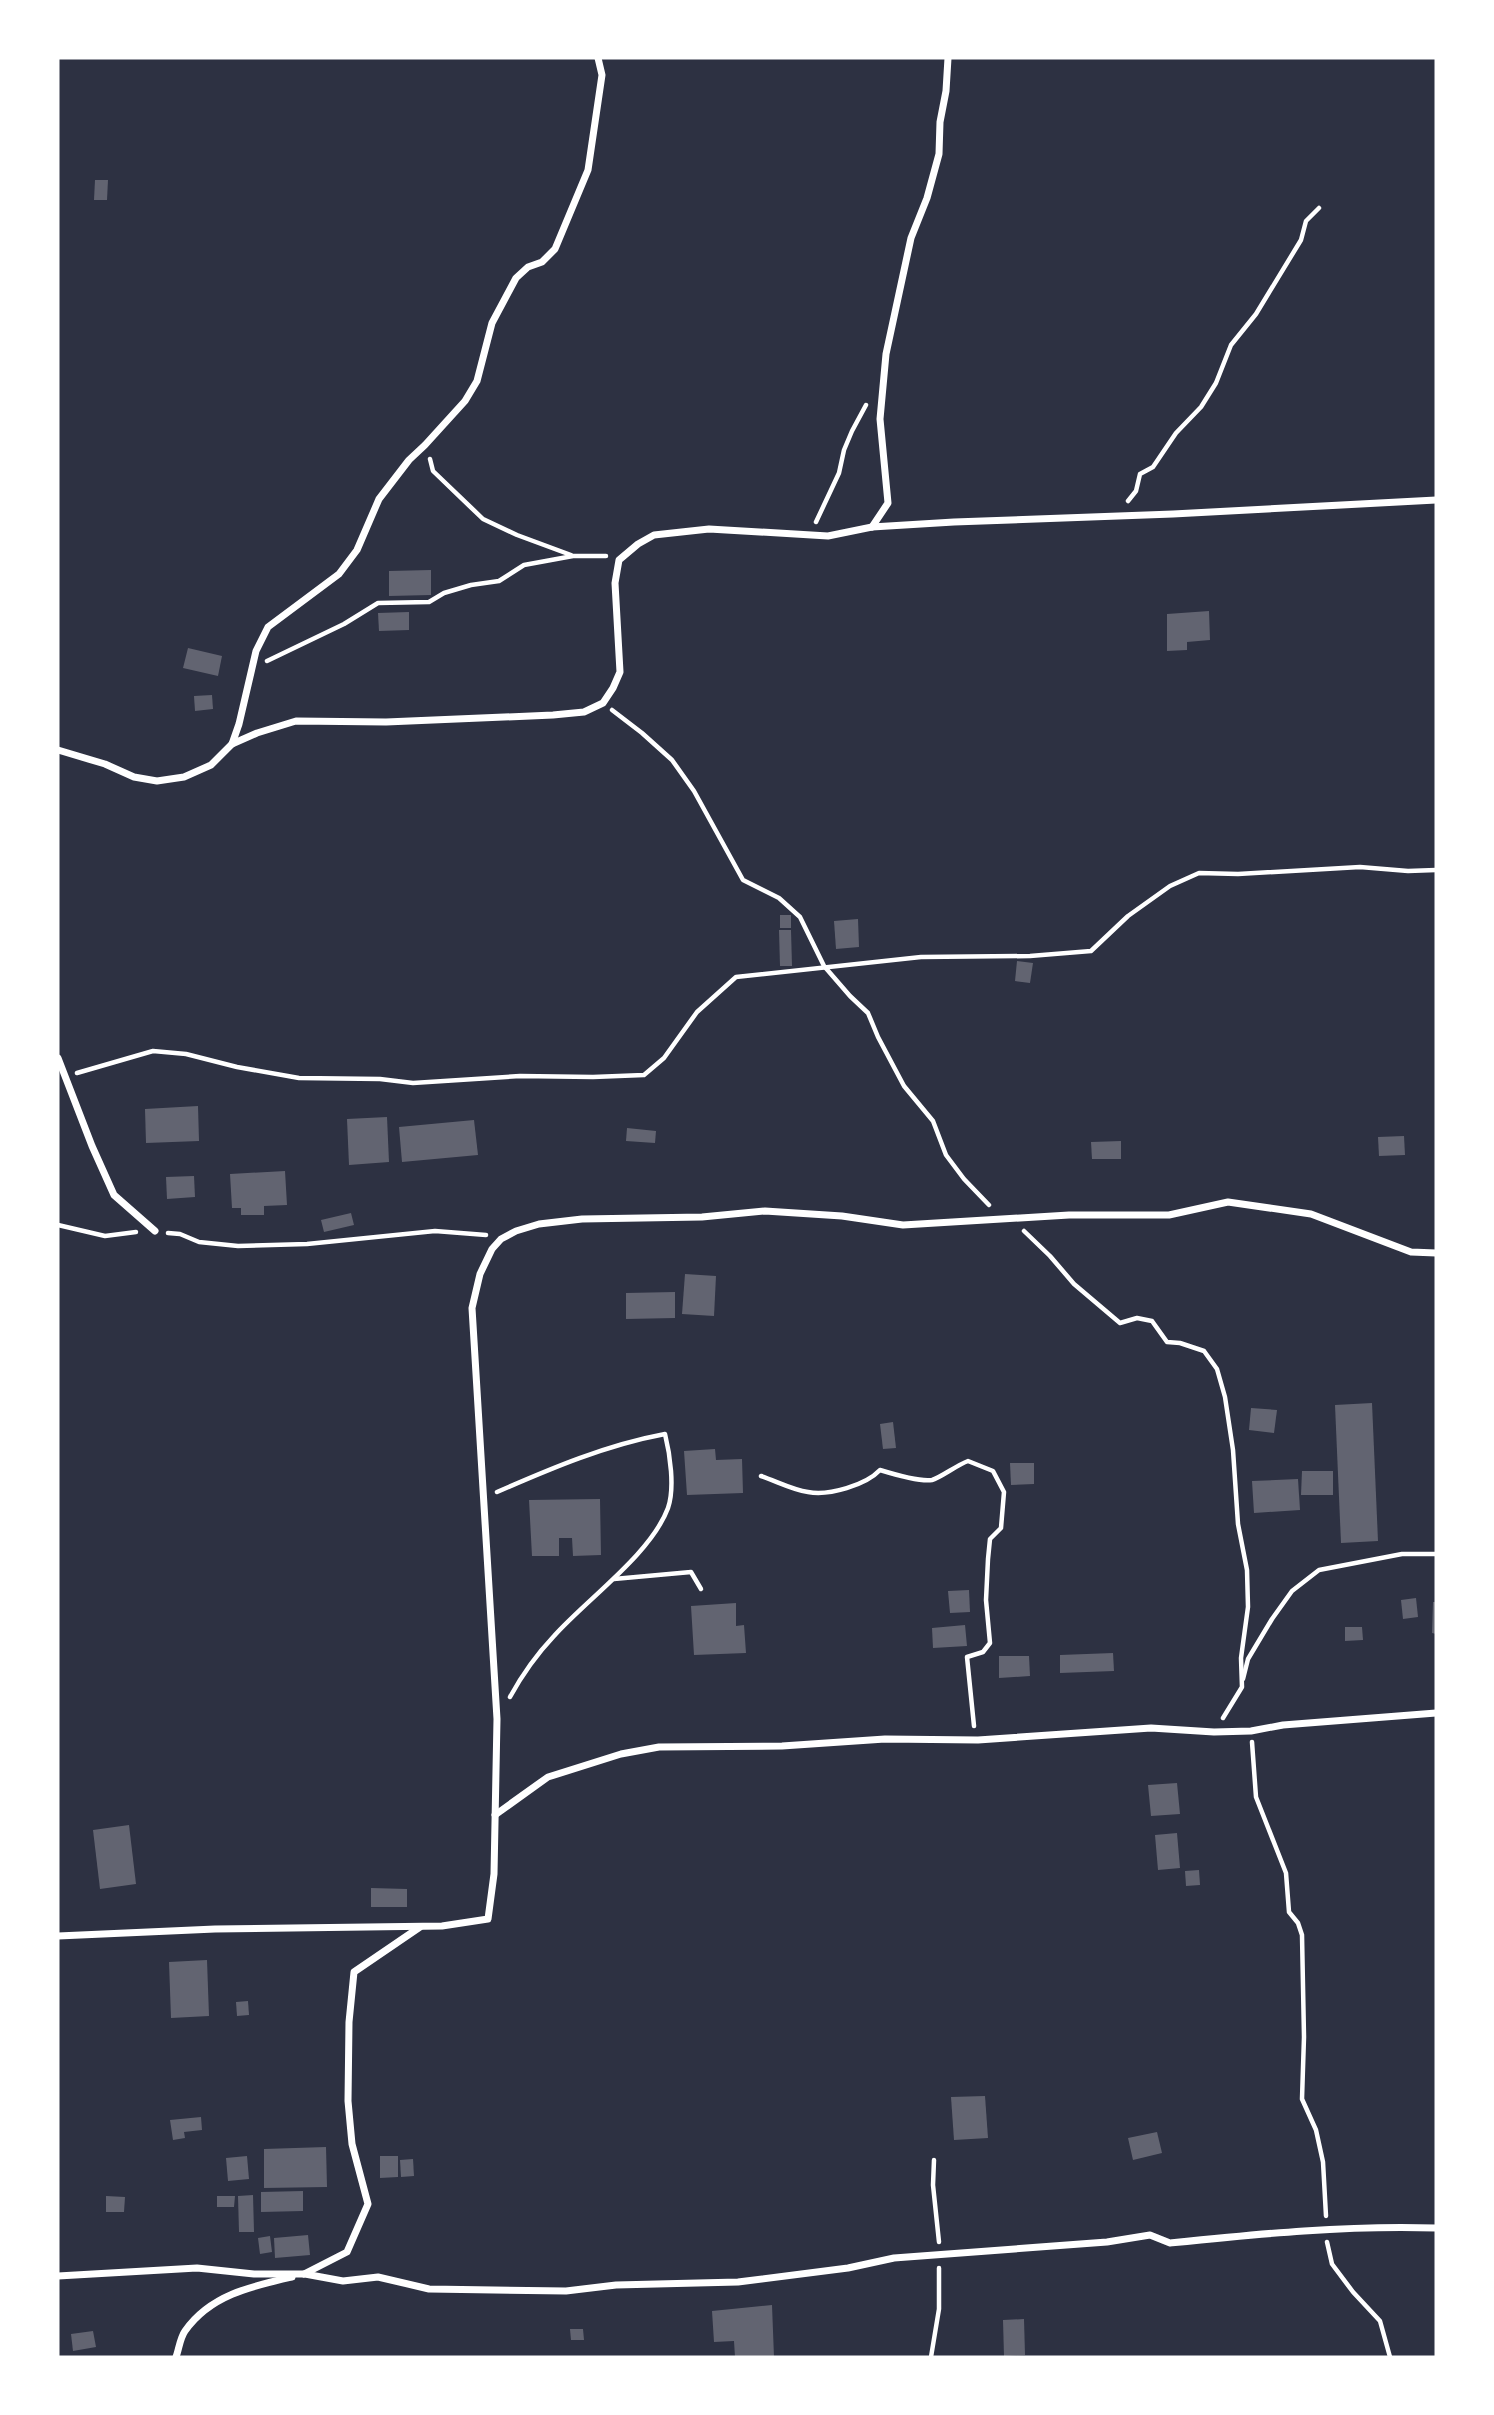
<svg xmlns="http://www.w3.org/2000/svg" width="1494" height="2415" font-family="Literata,serif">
  <rect width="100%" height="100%" fill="#2d3142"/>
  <g fill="#626471">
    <polygon points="95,180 108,180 107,200 94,200"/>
    <polygon points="431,570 431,595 389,596 389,571"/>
    <polygon points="1209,611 1210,640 1187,642 1187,650 1167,651 1167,614"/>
    <polygon points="409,612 409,630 379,631 378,613"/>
    <polygon points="188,648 222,656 218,676 183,668"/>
    <polygon points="212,695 213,709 195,711 194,696"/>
    <rect x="780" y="915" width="11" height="13"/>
    <polygon points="858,919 859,947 836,949 834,921"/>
    <polygon points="779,930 791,930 792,966 780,966"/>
    <polygon points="1017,961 1033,963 1030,983 1015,981"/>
    <polygon points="198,1106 199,1141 146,1143 145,1109"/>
    <polygon points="387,1117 389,1162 349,1165 347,1119"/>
    <polygon points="474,1120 478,1155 402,1162 399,1127"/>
    <polygon points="627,1128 656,1131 655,1143 626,1141"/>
    <polygon points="1404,1136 1405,1155 1379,1156 1378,1137"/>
    <polygon points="1121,1141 1121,1159 1092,1159 1091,1142"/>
    <polygon points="285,1171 287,1205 264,1206 264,1215 241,1215 241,1208 232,1208 230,1174"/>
    <polygon points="194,1176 195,1197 167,1199 166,1177"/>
    <polygon points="351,1213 354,1225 324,1232 321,1220"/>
    <polygon points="685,1274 716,1276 714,1316 682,1314"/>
    <polygon points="675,1292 675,1318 626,1319 626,1293"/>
    <polygon points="1372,1403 1378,1541 1341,1543 1335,1405"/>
    <polygon points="1251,1408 1277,1410 1274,1433 1249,1430"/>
    <polygon points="893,1422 896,1448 883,1449 880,1424"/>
    <polygon points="715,1449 716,1460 742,1459 743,1493 687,1495 684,1451"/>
    <polygon points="1010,1463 1034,1463 1034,1484 1011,1485"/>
    <polygon points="1302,1471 1333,1471 1333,1495 1301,1495"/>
    <polygon points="1298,1479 1300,1510 1254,1513 1252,1481"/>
    <polygon points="600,1499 601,1555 573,1556 572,1538 559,1538 559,1556 532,1556 529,1500"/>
    <polygon points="969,1590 970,1612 950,1613 948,1591"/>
    <polygon points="1416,1598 1418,1617 1403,1619 1401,1600"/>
    <polygon points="1433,1602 1436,1602 1436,1634 1432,1633"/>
    <polygon points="736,1603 736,1626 744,1625 746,1653 694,1655 691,1606"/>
    <polygon points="965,1625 967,1646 933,1648 932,1628"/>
    <polygon points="1345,1627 1362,1627 1363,1640 1345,1641"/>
    <polygon points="1113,1653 1114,1671 1060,1673 1060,1655"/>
    <polygon points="999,1656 1029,1656 1030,1676 999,1678"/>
    <polygon points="1177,1783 1180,1814 1151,1816 1148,1785"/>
    <polygon points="129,1825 136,1884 100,1889 93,1830"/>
    <polygon points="1177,1833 1180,1868 1158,1870 1155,1835"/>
    <polygon points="1199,1870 1200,1885 1186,1886 1185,1871"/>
    <polygon points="371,1888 407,1889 407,1907 371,1907"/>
    <polygon points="207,1960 209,2016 171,2018 169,1962"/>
    <polygon points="248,2001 249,2015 237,2016 236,2002"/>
    <polygon points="985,2096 988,2138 954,2140 951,2097"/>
    <polygon points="201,2117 202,2130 184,2132 185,2138 173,2140 170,2120"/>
    <polygon points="1157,2132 1162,2153 1133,2160 1128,2138"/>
    <polygon points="326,2147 327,2187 264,2188 264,2149"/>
    <polygon points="247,2156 249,2179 228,2181 226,2158"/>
    <polygon points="380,2156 398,2156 398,2177 380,2178"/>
    <polygon points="413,2159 414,2176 401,2177 400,2160"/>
    <polygon points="303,2191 303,2211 261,2212 261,2192"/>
    <polygon points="253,2195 254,2232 239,2232 238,2196"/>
    <polygon points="106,2196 125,2197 124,2212 106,2212"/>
    <polygon points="217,2196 235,2196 234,2207 217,2207"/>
    <polygon points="308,2235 310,2255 275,2258 274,2238"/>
    <polygon points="270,2236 272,2252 260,2254 258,2238"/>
    <polygon points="772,2305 774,2357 735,2357 734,2341 714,2342 712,2311"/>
    <polygon points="1024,2319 1025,2355 1004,2356 1003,2320"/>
    <polygon points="570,2329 583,2329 584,2340 571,2340"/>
    <polygon points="93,2331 96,2347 73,2351 71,2334"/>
  </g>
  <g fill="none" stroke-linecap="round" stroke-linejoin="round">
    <g stroke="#fff" stroke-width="4.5">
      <polyline points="430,459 433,471 483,519 517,535 571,555"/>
      <polyline points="1128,501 1136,491 1140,474 1153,467 1176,433 1201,407 1216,383 1231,345 1256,314 1301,240 1306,221 1319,208"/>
      <polyline points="816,522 839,473 844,450 852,431 866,405"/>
      <polyline points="267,661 344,624 378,603 429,602 444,593 471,585 499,581 524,565 573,556 606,556"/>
      <polyline points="612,710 642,733 672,760 694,791 743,880 779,898 800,917 824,966 850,996 868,1013 878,1037 904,1086 933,1121 946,1155 964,1179 989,1205"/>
      <polyline points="77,1073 153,1051 186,1054 237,1067 299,1078 380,1079 413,1083 520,1076 593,1077 644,1075 664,1058 697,1012 736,977 921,957 1030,956 1091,951 1128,916 1170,886 1199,873 1238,874 1360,867 1408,871 1436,870"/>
      <polyline points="58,1225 105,1236 136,1232"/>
      <polyline points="1024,1231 1050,1256 1074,1284 1120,1323 1137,1318 1152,1321 1167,1342 1180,1343 1204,1351 1217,1369 1225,1397 1233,1450 1238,1524 1247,1570 1248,1607 1241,1658 1242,1687 1223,1718"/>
      <polyline points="168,1233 180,1234 199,1242 238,1246 307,1244 435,1231 486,1235"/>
      <path d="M761 1476C776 1481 793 1490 808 1492 829 1496 866 1485 880 1470 893 1474 920 1482 932 1480 940 1478 957 1465 968 1461L993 1471 1004 1492 1001 1528 990 1539 988 1559 986 1600 990 1643 983 1652 967 1657 974 1726"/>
      <path d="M497 1492C552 1468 606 1445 665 1434 670 1454 675 1488 668 1508 651 1554 587 1599 554 1636 537 1654 522 1675 510 1697"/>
      <polyline points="614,1579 691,1572 701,1589"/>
      <polyline points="1243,1679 1248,1659 1272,1619 1292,1591 1319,1570 1402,1554 1436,1554"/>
      <polyline points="1252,1742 1256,1797 1286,1873 1289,1912 1298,1923 1302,1935 1304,2037 1302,2099 1316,2130 1323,2162 1326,2216"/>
      <polyline points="934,2160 933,2185 939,2242"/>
      <polyline points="1327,2242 1332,2264 1353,2292 1380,2321 1390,2357"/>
      <polyline points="931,2357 939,2309 939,2268"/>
    </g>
    <g stroke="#fff" stroke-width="7">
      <polyline points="872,527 888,503 880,419 886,354 911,238 927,198 939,154 940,122 946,91 948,58"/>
      <polyline points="232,744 239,724 256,651 268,627 339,574 357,550 379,499 409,460 425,445 465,401 477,381 492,323 516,278 528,267 542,262 555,249 588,170 602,75 598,58"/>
      <polyline points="58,750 105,764 134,777 157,781 184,777 211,765 232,744 257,733 296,721 386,722 553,715 584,712 603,703 613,688 620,672 615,583 619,560 638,544 654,535 709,529 828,536 872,527 954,522 1173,514 1436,500"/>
      <polyline points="58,1058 92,1146 114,1195 155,1231"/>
      <polyline points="495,1815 548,1777 621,1754 659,1747 782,1746 885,1739 978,1740 1151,1728 1214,1732 1251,1731 1283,1725 1436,1713"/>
      <polyline points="58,1936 215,1929 442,1926 488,1919 494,1874 497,1719 472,1308 480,1274 492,1249 501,1239 516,1231 539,1224 582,1219 702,1217 765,1211 842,1216 903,1225 1069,1215 1169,1215 1228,1202 1311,1214 1411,1252 1436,1253"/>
      <polyline points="304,2274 347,2252 368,2204 352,2144 348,2101 349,2022 354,1972 420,1927"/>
      <path d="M58 2276 197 2268 254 2274H305L343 2281 378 2277 429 2289 566 2291 616 2285 738 2282 848 2268 894 2258 1107 2242 1150 2235 1170 2243C1259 2234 1347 2225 1436 2228"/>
      <path d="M176 2357C179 2349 180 2338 185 2331 210 2295 252 2286 292 2277"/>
    </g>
  </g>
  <rect width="1494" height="2415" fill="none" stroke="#ffffff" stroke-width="119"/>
</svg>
